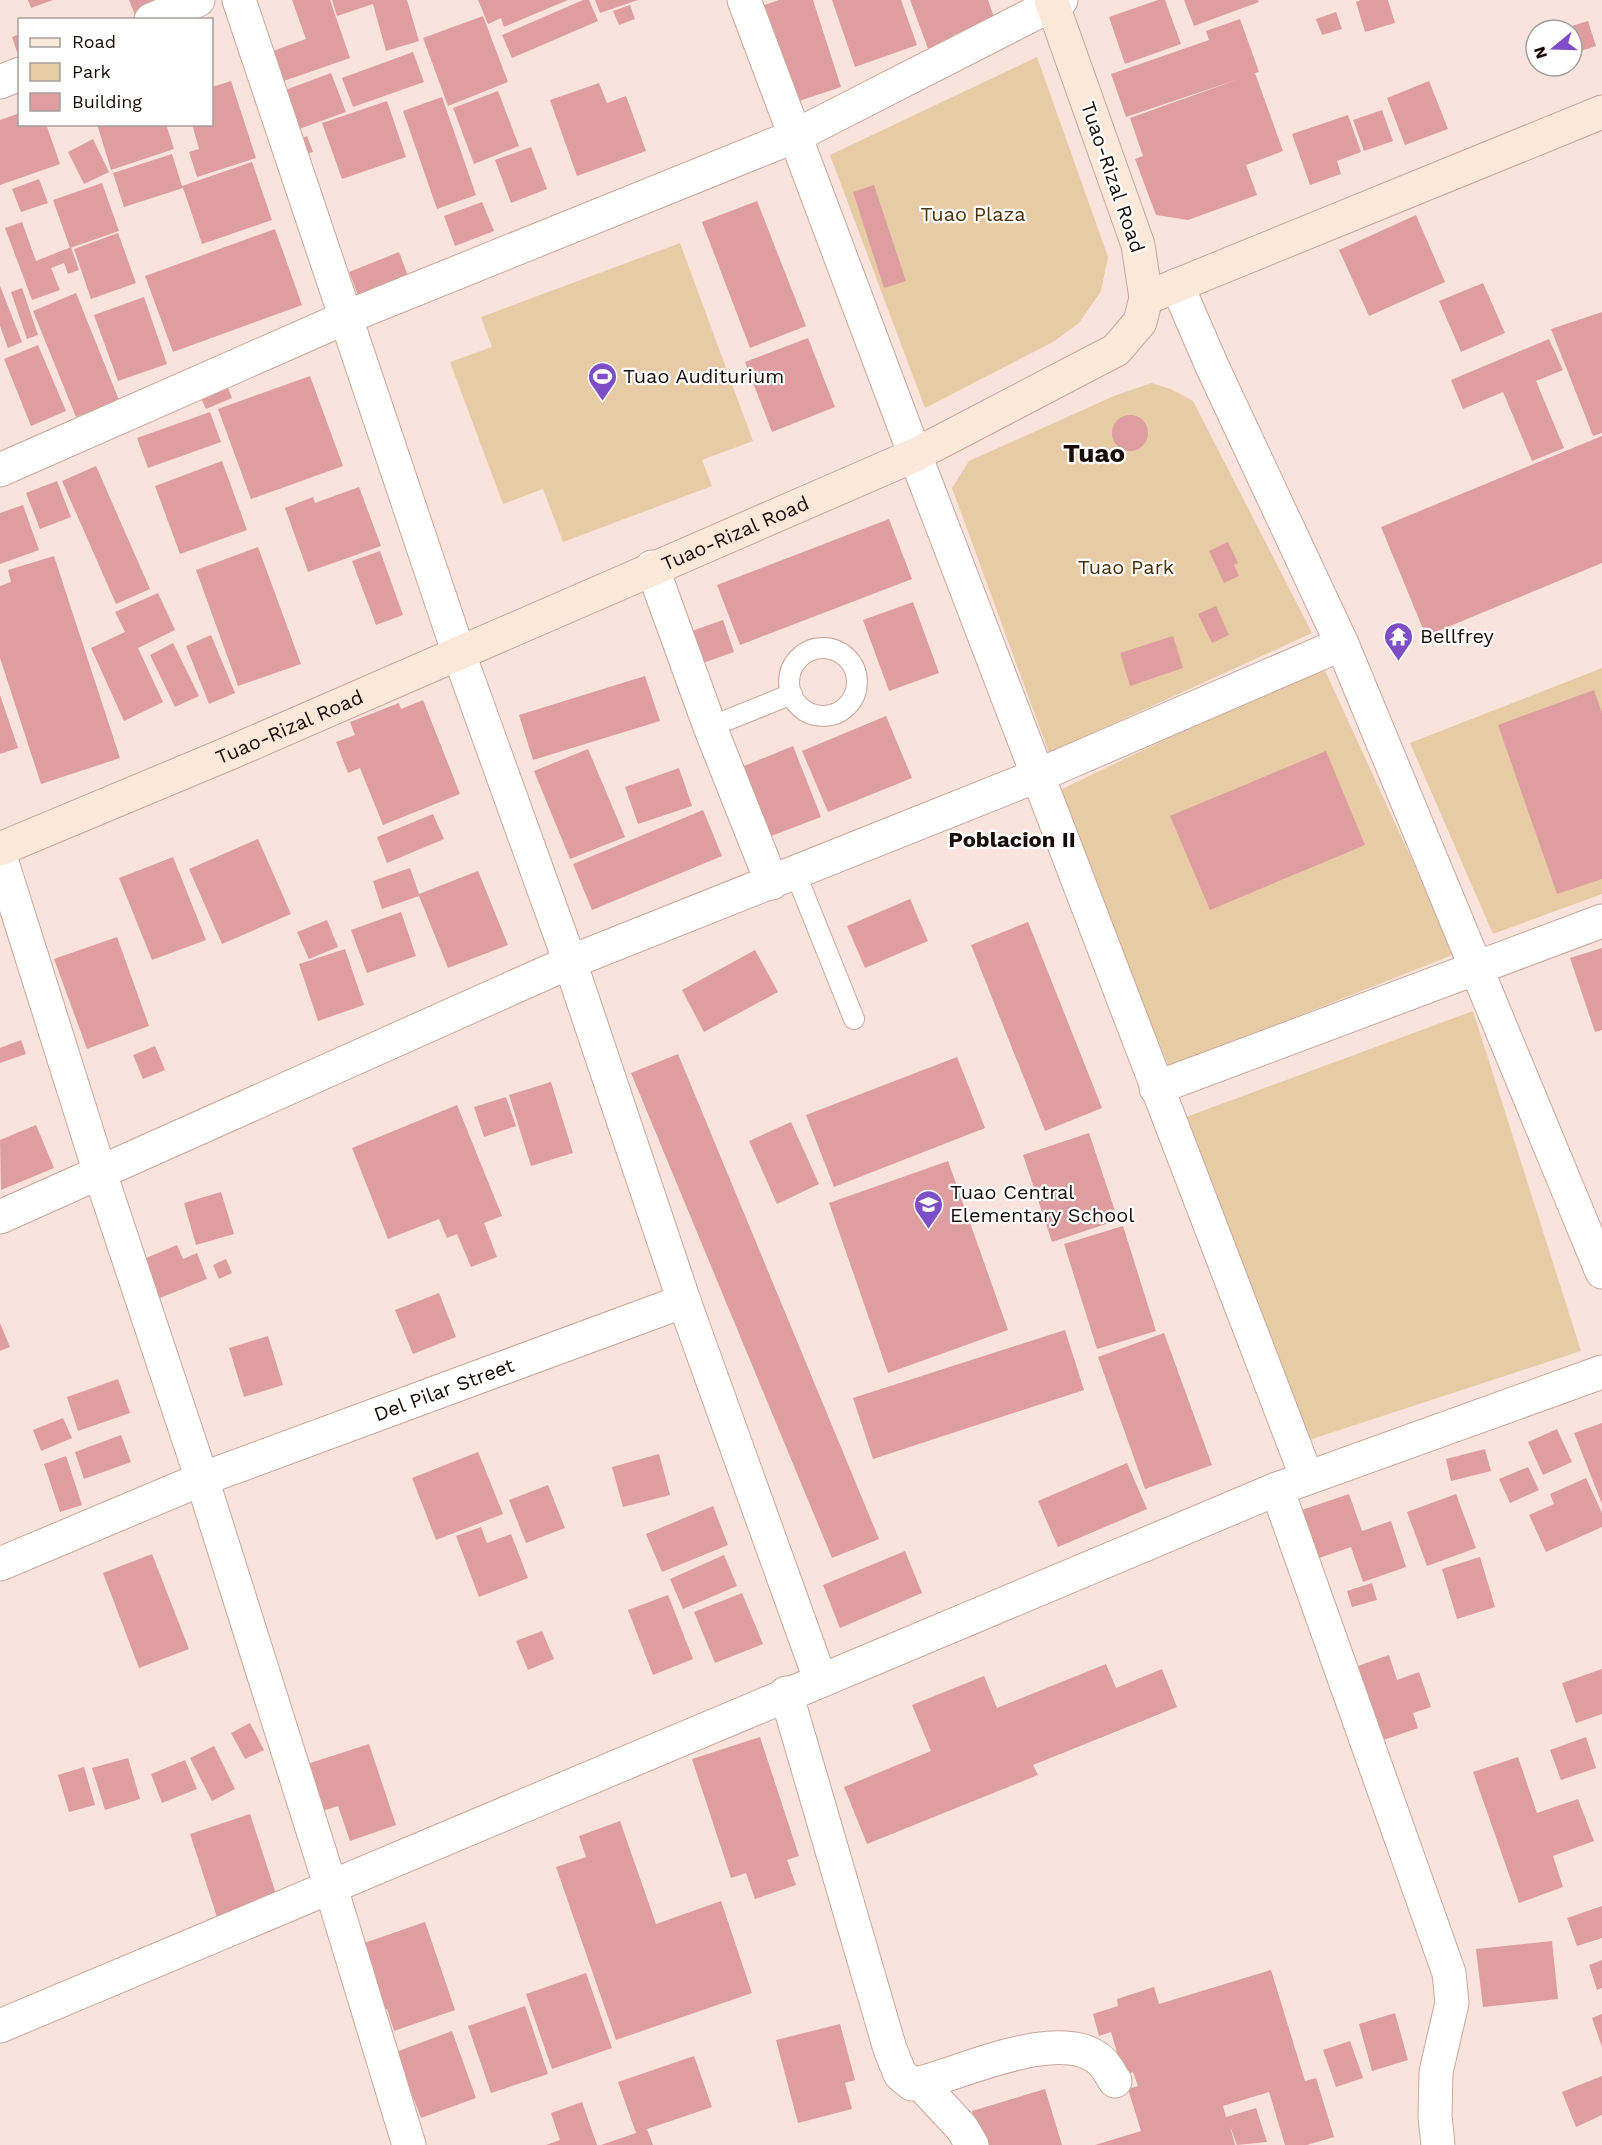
<svg xmlns="http://www.w3.org/2000/svg" width="1602" height="2145" font-family="'Work Sans',sans-serif">
  <rect width="100%" height="100%" fill="#fae3dd"/>
  <g fill="#e7cba5">
    <polygon points="1037,57 1108,257 1101,291 1079,323 1053,342 925,408 830,155"/>
    <polygon points="680,243 753,441 702,460 712,486 563,542 543,489 503,504 450,362 492,347 481,317"/>
    <polygon points="1151,383 1171,389 1193,401 1312,633 1049,753 952,488 969,461 1114,396"/>
    <polygon points="1322,664 1455,954 1169,1067 1056,792"/>
    <polygon points="1602,668 1602,894 1493,934 1410,743"/>
    <polygon points="1473,1011 1581,1351 1309,1440 1186,1117"/>
  </g>
  <g fill="#de9ea0">
    <polygon points="28,0 53,0 31,8"/>
    <polygon points="129,0 177,0 135,15"/>
    <polygon points="292,0 330,0 350,58 281,82 270,52 306,39"/>
    <polygon points="332,0 407,0 419,41 386,51 373,4 337,16"/>
    <polygon points="478,0 568,0 504,27 501,18 488,24"/>
    <polygon points="583,0 589,0 598,21 512,58 502,35"/>
    <polygon points="595,0 638,0 600,13"/>
    <polygon points="779,0 813,0 841,87 787,105 755,8"/>
    <polygon points="832,0 901,0 917,45 855,67"/>
    <polygon points="910,0 988,0 995,20 953,35 956,44 930,54"/>
    <polygon points="1158,0 1165,0 1181,44 1125,64 1109,17"/>
    <polygon points="1184,0 1258,0 1259,2 1194,26"/>
    <polygon points="1361,0 1388,0 1395,23 1365,32 1356,2"/>
    <polygon points="630,5 635,19 619,25 613,11"/>
    <polygon points="1336,12 1342,29 1322,35 1316,19"/>
    <polygon points="483,16 508,82 448,106 423,38"/>
    <polygon points="1240,19 1259,72 1255,73 1283,151 1246,165 1257,195 1188,220 1156,215 1135,159 1143,156 1130,118 1239,79 1126,117 1111,74 1209,40 1206,31"/>
    <polygon points="1588,21 1596,46 1572,54 1572,30 1562,29"/>
    <polygon points="20,34 20,58 19,58 12,37"/>
    <polygon points="413,52 424,82 353,107 342,78"/>
    <polygon points="331,73 346,112 291,132 277,93"/>
    <polygon points="231,81 256,158 197,177 189,152 199,149 192,124 212,124 212,87"/>
    <polygon points="1429,81 1448,129 1405,145 1387,98"/>
    <polygon points="599,83 607,103 626,96 646,151 577,176 550,100"/>
    <polygon points="498,91 519,146 474,164 453,108"/>
    <polygon points="442,97 476,195 437,209 403,111"/>
    <polygon points="387,101 406,157 342,179 322,123"/>
    <polygon points="1382,110 1393,141 1364,151 1353,120"/>
    <polygon points="20,113 20,124 46,124 60,164 0,185 0,120"/>
    <polygon points="1348,115 1361,152 1337,161 1341,174 1310,185 1292,134"/>
    <polygon points="97,124 166,124 174,149 111,170"/>
    <polygon points="307,136 313,152 301,156 295,140"/>
    <polygon points="93,139 109,172 84,184 68,152"/>
    <polygon points="531,147 547,189 511,203 495,160"/>
    <polygon points="172,154 182,186 252,162 272,220 202,244 183,188 124,207 113,173"/>
    <polygon points="39,179 48,203 21,212 12,189"/>
    <polygon points="102,183 119,231 70,248 53,200"/>
    <polygon points="874,185 906,281 884,288 853,192"/>
    <polygon points="757,201 806,326 750,348 702,222"/>
    <polygon points="482,202 494,231 455,246 444,216"/>
    <polygon points="1416,215 1445,282 1369,316 1339,250"/>
    <polygon points="22,222 36,261 71,247 79,270 68,274 64,263 51,268 60,290 32,300 5,228"/>
    <polygon points="275,229 302,305 173,352 145,276"/>
    <polygon points="118,233 136,283 91,299 74,249"/>
    <polygon points="399,252 410,281 360,300 349,272"/>
    <polygon points="1483,283 1505,333 1461,352 1439,301"/>
    <polygon points="0,286 22,342 8,348 0,326"/>
    <polygon points="22,288 38,335 27,339 11,292"/>
    <polygon points="76,293 119,400 76,417 33,311"/>
    <polygon points="144,297 167,364 118,381 94,315"/>
    <polygon points="1602,312 1602,433 1593,436 1551,329"/>
    <polygon points="808,338 835,407 772,432 745,362"/>
    <polygon points="1549,339 1563,370 1536,381 1564,448 1532,461 1503,392 1463,409 1451,380"/>
    <polygon points="38,345 66,411 31,426 4,359"/>
    <polygon points="310,376 343,466 251,499 218,409"/>
    <polygon points="227,385 232,398 206,409 200,396"/>
    <polygon points="210,412 221,442 148,468 137,438"/>
    <circle cx="1130" cy="433" r="18"/>
    <polygon points="1602,436 1602,563 1426,636 1381,527"/>
    <polygon points="222,461 247,530 180,554 155,486"/>
    <polygon points="96,466 150,589 116,604 62,481"/>
    <polygon points="57,481 71,517 40,529 26,493"/>
    <polygon points="359,487 381,546 308,572 285,508 313,497 315,503"/>
    <polygon points="23,505 39,550 0,564 0,513"/>
    <polygon points="889,519 912,579 740,645 717,585"/>
    <polygon points="1228,542 1238,563 1234,565 1239,576 1224,583 1209,551"/>
    <polygon points="258,547 301,664 238,686 196,570"/>
    <polygon points="380,551 403,615 376,625 352,561"/>
    <polygon points="54,556 120,758 41,784 0,658 0,586 11,582 8,570"/>
    <polygon points="158,593 175,630 138,648 163,702 124,721 91,648 125,632 115,612"/>
    <polygon points="913,602 939,673 889,691 863,620"/>
    <polygon points="1216,606 1229,635 1212,643 1198,614"/>
    <polygon points="723,620 734,652 700,664 689,632"/>
    <polygon points="211,635 235,693 209,704 186,646"/>
    <polygon points="1173,636 1183,668 1130,686 1120,653"/>
    <polygon points="173,643 199,696 175,707 150,655"/>
    <polygon points="645,676 660,721 533,760 519,715"/>
    <polygon points="1594,690 1602,713 1602,879 1557,894 1498,725"/>
    <polygon points="0,695 18,748 0,754"/>
    <polygon points="423,700 460,794 383,825 360,768 348,773 336,742 355,735 350,722 399,703 401,709"/>
    <polygon points="886,716 912,778 828,812 802,751"/>
    <polygon points="793,746 821,817 766,838 739,768"/>
    <polygon points="588,749 625,837 570,859 534,771"/>
    <polygon points="1326,751 1365,845 1210,910 1170,816"/>
    <polygon points="679,768 692,806 638,824 625,787"/>
    <polygon points="703,810 722,856 592,910 573,864"/>
    <polygon points="433,814 444,839 387,863 377,837"/>
    <polygon points="258,839 291,914 222,944 189,869"/>
    <polygon points="173,857 206,940 152,960 119,878"/>
    <polygon points="410,868 419,894 478,871 508,945 448,968 419,896 382,909 373,881"/>
    <polygon points="910,899 928,941 865,968 847,926"/>
    <polygon points="401,912 416,956 367,973 351,930"/>
    <polygon points="327,920 338,947 309,959 297,932"/>
    <polygon points="1028,922 1102,1108 1045,1131 971,945"/>
    <polygon points="117,937 149,1026 87,1049 54,959"/>
    <polygon points="1602,948 1602,1030 1595,1032 1570,958"/>
    <polygon points="345,949 364,1005 318,1021 299,964"/>
    <polygon points="755,950 778,992 704,1032 682,990"/>
    <polygon points="21,1040 26,1054 0,1063 0,1048"/>
    <polygon points="155,1046 165,1070 143,1079 133,1055"/>
    <polygon points="678,1054 879,1539 832,1558 631,1073"/>
    <polygon points="957,1057 985,1128 834,1187 806,1115"/>
    <polygon points="551,1082 573,1153 531,1166 509,1095"/>
    <polygon points="506,1097 516,1126 484,1137 474,1107"/>
    <polygon points="457,1105 502,1216 484,1223 497,1257 471,1267 457,1234 447,1238 439,1219 388,1239 352,1148"/>
    <polygon points="791,1122 819,1184 777,1204 749,1141"/>
    <polygon points="36,1125 54,1168 1,1190 0,1140"/>
    <polygon points="1089,1133 1118,1220 1052,1242 1023,1155"/>
    <polygon points="948,1161 1008,1330 888,1373 829,1203"/>
    <polygon points="221,1192 234,1234 196,1245 184,1203"/>
    <polygon points="1123,1226 1156,1331 1097,1349 1064,1244"/>
    <polygon points="177,1245 183,1259 197,1253 207,1279 155,1300 139,1261"/>
    <polygon points="226,1259 232,1273 219,1279 213,1265"/>
    <polygon points="439,1293 456,1337 413,1354 395,1310"/>
    <polygon points="0,1323 10,1347 0,1351"/>
    <polygon points="1065,1330 1084,1390 873,1459 853,1398"/>
    <polygon points="1164,1333 1212,1465 1145,1489 1098,1357"/>
    <polygon points="268,1336 283,1385 244,1397 229,1348"/>
    <polygon points="118,1379 130,1413 78,1431 67,1397"/>
    <polygon points="63,1418 72,1438 41,1451 33,1430"/>
    <polygon points="1602,1423 1602,1504 1574,1433"/>
    <polygon points="1557,1429 1572,1462 1543,1475 1528,1442"/>
    <polygon points="121,1435 131,1462 84,1479 75,1452"/>
    <polygon points="1485,1449 1491,1471 1451,1481 1446,1459"/>
    <polygon points="478,1452 503,1514 436,1540 412,1478"/>
    <polygon points="659,1454 670,1495 623,1507 612,1467"/>
    <polygon points="66,1456 82,1505 60,1512 44,1464"/>
    <polygon points="1127,1463 1147,1509 1058,1547 1038,1501"/>
    <polygon points="1528,1467 1539,1490 1510,1503 1499,1479"/>
    <polygon points="1586,1478 1602,1513 1602,1527 1546,1552 1529,1515 1554,1504 1550,1494"/>
    <polygon points="548,1485 565,1528 526,1543 509,1500"/>
    <polygon points="1349,1494 1362,1531 1391,1521 1406,1567 1363,1582 1351,1547 1313,1560 1296,1512"/>
    <polygon points="1456,1494 1476,1548 1427,1566 1407,1512"/>
    <polygon points="713,1506 728,1545 662,1572 646,1534"/>
    <polygon points="481,1527 487,1543 511,1534 528,1578 479,1597 456,1536"/>
    <polygon points="905,1551 922,1593 840,1628 823,1585"/>
    <polygon points="152,1554 189,1649 139,1668 103,1573"/>
    <polygon points="724,1555 737,1586 683,1609 670,1579"/>
    <polygon points="1480,1557 1495,1607 1457,1619 1442,1569"/>
    <polygon points="1372,1583 1377,1600 1352,1607 1347,1591"/>
    <polygon points="742,1593 763,1644 715,1663 694,1612"/>
    <polygon points="668,1595 693,1659 653,1675 628,1610"/>
    <polygon points="542,1631 554,1659 528,1670 516,1641"/>
    <polygon points="1389,1655 1397,1680 1419,1672 1431,1707 1413,1713 1418,1728 1378,1742 1352,1668"/>
    <polygon points="1106,1664 1116,1688 1162,1669 1177,1707 1033,1765 1038,1775 867,1844 844,1787 931,1751 912,1705 984,1676 997,1708"/>
    <polygon points="1602,1669 1602,1714 1576,1723 1562,1683"/>
    <polygon points="250,1723 264,1750 245,1759 231,1733"/>
    <polygon points="760,1737 799,1856 787,1860 796,1885 755,1899 746,1873 731,1878 692,1759"/>
    <polygon points="1586,1737 1596,1768 1561,1780 1550,1750"/>
    <polygon points="369,1744 396,1825 350,1841 338,1806 316,1813 301,1766"/>
    <polygon points="214,1746 235,1789 212,1801 190,1758"/>
    <polygon points="1518,1757 1537,1813 1578,1799 1594,1841 1553,1856 1563,1887 1519,1903 1473,1772"/>
    <polygon points="128,1758 140,1799 105,1810 92,1768"/>
    <polygon points="185,1760 197,1789 162,1803 151,1774"/>
    <polygon points="84,1767 95,1805 69,1812 58,1775"/>
    <polygon points="250,1814 277,1897 217,1917 190,1834"/>
    <polygon points="620,1821 656,1924 721,1901 752,1993 616,2040 556,1867 586,1857 579,1836"/>
    <polygon points="1602,1906 1602,1938 1577,1946 1567,1918"/>
    <polygon points="425,1922 455,2010 394,2031 387,2009 381,2011 367,1971 373,1969 364,1943"/>
    <polygon points="1552,1941 1558,1999 1483,2007 1476,1949"/>
    <polygon points="1602,1960 1602,1988 1597,1990 1589,1965"/>
    <polygon points="1271,1970 1305,2081 1316,2078 1334,2137 1307,2145 1285,2145 1269,2092 1223,2106 1226,2117 1256,2108 1267,2142 1237,2145 1230,2126 1235,2145 1095,2145 1141,2131 1128,2089 1138,2086 1133,2072 1124,2076 1111,2032 1099,2036 1093,2014 1118,2006 1117,1999 1154,1987 1159,2004"/>
    <polygon points="586,1973 612,2048 552,2069 526,1994"/>
    <polygon points="525,2006 548,2074 491,2093 468,2026"/>
    <polygon points="1395,2013 1408,2060 1372,2071 1359,2024"/>
    <polygon points="1602,2014 1602,2047 1592,2018"/>
    <polygon points="840,2024 855,2080 845,2083 852,2109 798,2123 776,2040"/>
    <polygon points="452,2031 476,2098 421,2118 396,2052"/>
    <polygon points="1350,2041 1363,2078 1336,2087 1323,2050"/>
    <polygon points="694,2056 712,2107 647,2129 653,2145 601,2145 636,2133 618,2082"/>
    <polygon points="1602,2076 1602,2115 1576,2127 1562,2092"/>
    <polygon points="1045,2089 1062,2145 982,2145 972,2111"/>
    <polygon points="582,2102 597,2145 546,2145 560,2140 551,2113"/>
  </g>
  <g fill="none" stroke-linecap="round" stroke-linejoin="round">
    <defs>
      <g id="lane">
        <circle cx="823" cy="682" r="34"/>
        <polyline points="710,727 792,694"/>
        <polyline points="795,872 854,1019"/>
      </g>
      <g id="street">
        <polyline points="239,0 459,654 570,962 684,1301 820,1679"/>
        <polyline points="744,0 915,455 1307,1478"/>
        <polyline points="151,20 198,0"/>
        <polyline points="0,82 20,74"/>
        <polyline points="1177,285 1212,366 1342,644 1602,1272"/>
        <polyline points="0,470 347,317 795,136 1061,0"/>
        <polyline points="652,567 710,727 772,883"/>
        <polyline points="0,856 100,1173 202,1479 331,1888 409,2145"/>
        <polyline points="1156,1088 1602,921"/>
        <polyline points="0,1217 570,962 1039,775 1342,644"/>
        <polyline points="1277,1489 1449,1973 1452,2003 1436,2072 1435,2116 1438,2145"/>
        <path id="s1" d="M0 1564 202 1479 684 1301"/>
        <path d="M786 1693 890 2049 900 2074 912 2084 920 2083C964 2072 1064 2024 1102 2062 1107 2067 1111 2075 1115 2081"/>
        <polyline points="0,2026 1277,1489 1602,1372"/>
        <polyline points="920,2083 962,2128 972,2145"/>
      </g>
      <g id="secondary">
        <polyline points="1146,298 1602,112"/>
        <path id="s2" d="M0 849 232 752 915 455 1116 350 1140 322 1146 298 1138 245 1051 0"/>
      </g>
    </defs>
    <use href="#lane" stroke="#caa69c" stroke-width="22"/>
    <use href="#street" stroke="#caa69c" stroke-width="35"/>
    <use href="#secondary" stroke="#caa69c" stroke-width="35"/>
    <use href="#lane" stroke="#fff" stroke-width="20"/>
    <use href="#street" stroke="#fff" stroke-width="33"/>
    <use href="#secondary" stroke="#fce8d9" stroke-width="33"/>
  </g>
  <defs>
    <symbol id="stadium-pin" viewBox="-11 -11 22 30"><path d="M0 17L-7.5 6A9.5 9.5 0 1 1 7.5 6Z" fill="#7d4ec6" stroke="#fff"/><path d="M0-5a6.5 5 0 1 0 0 10a6.5 5 0 1 0 0-10ZM-3.5-1.8h7v3.6h-7Z" fill="#fff"/></symbol>
    <symbol id="temple-pin" viewBox="-11 -11 22 30"><path d="M0 17L-7.5 6A9.5 9.5 0 1 1 7.5 6Z" fill="#7d4ec6" stroke="#fff"/><path d="M0-6L5-2H3V0L6.5 2.5H4V6H1.5V3h-3V6H-4V2.5H-6.5L-3 0V-2H-5Z" fill="#fff"/></symbol>
    <symbol id="school-pin" viewBox="-11 -11 22 30"><path d="M0 17L-7.5 6A9.5 9.5 0 1 1 7.5 6Z" fill="#7d4ec6" stroke="#fff"/><path d="M0-5L7-2L0 1L-7-2ZM-4 1L0 2.5L4 1V4Q0 6-4 4Z" fill="#fff"/></symbol>
  </defs>
  <g fill-rule="evenodd">
    <use href="#stadium-pin" x="586" y="360" width="33" height="45"/>
    <use href="#temple-pin" x="1382" y="620" width="33" height="45"/>
    <use href="#school-pin" x="912" y="1188" width="33" height="45"/>
  </g>
  <g text-anchor="middle" dominant-baseline="central" stroke-width="4.5" stroke-linejoin="round" paint-order="stroke">
    <g font-size="20" fill="#180c08" stroke="#fff">
      <text transform="translate(1113 177) rotate(71)">Tuao-Rizal Road</text>
      <text stroke="none"><textPath href="#s2" startOffset="800">Tuao-Rizal Road</textPath></text>
      <text stroke="none"><textPath href="#s2" startOffset="314">Tuao-Rizal Road</textPath></text>
      <text stroke="none"><textPath href="#s1" startOffset="477">Del Pilar Street</textPath></text>
    </g>
    <g font-size="20" fill="#493008" stroke="#fff">
      <text x="973" y="214">Tuao Plaza</text>
      <text x="1126" y="567">Tuao Park</text>
    </g>
    <g font-size="20" fill="#180c08" stroke="#fff" text-anchor="start">
      <text x="623" y="376">Tuao Auditurium</text>
      <text x="1420" y="636">Bellfrey</text>
      <text x="950" y="1192">Tuao Central<tspan x="950" dy="23">Elementary School</tspan></text>
    </g>
    <g font-size="22" font-weight="bold" fill="#180c08" stroke="#fff">
      <text x="1012" y="839">Poblacion II</text>
    </g>
    <g font-size="26" font-weight="bold" fill="#180c08" stroke="#fff">
      <text x="1094" y="453">Tuao</text>
    </g>
  </g>
  <rect x="18" y="18" width="195" height="108" fill="#ffffff" stroke="#a39e9c" stroke-width="1.5"/>
  <rect x="30" y="38" width="30" height="9" fill="#fce8d9" stroke="#a39e9c" stroke-width="1.5"/>
  <text x="72" y="48" font-size="18" fill="#180c08">Road</text>
  <rect x="30" y="63" width="30" height="18" fill="#e7cba5" stroke="#a39e9c" stroke-width="1.5"/>
  <text x="72" y="78" font-size="18" fill="#180c08">Park</text>
  <rect x="30" y="93" width="30" height="18" fill="#de9ea0" stroke="#a39e9c" stroke-width="1.5"/>
  <text x="72" y="108" font-size="18" fill="#180c08">Building</text>
  <g transform="translate(1554 48) rotate(251)"><circle r="28" fill="#ffffff" stroke="#a39e9c" stroke-width="1.5"/>
  <path d="M0-4.5L10 22L0 15L-10 22Z" fill="#7d4ec6"/>
  <text y="-9" font-size="16" font-weight="bold" text-anchor="middle" fill="#180c08">N</text>
  </g>
</svg>
